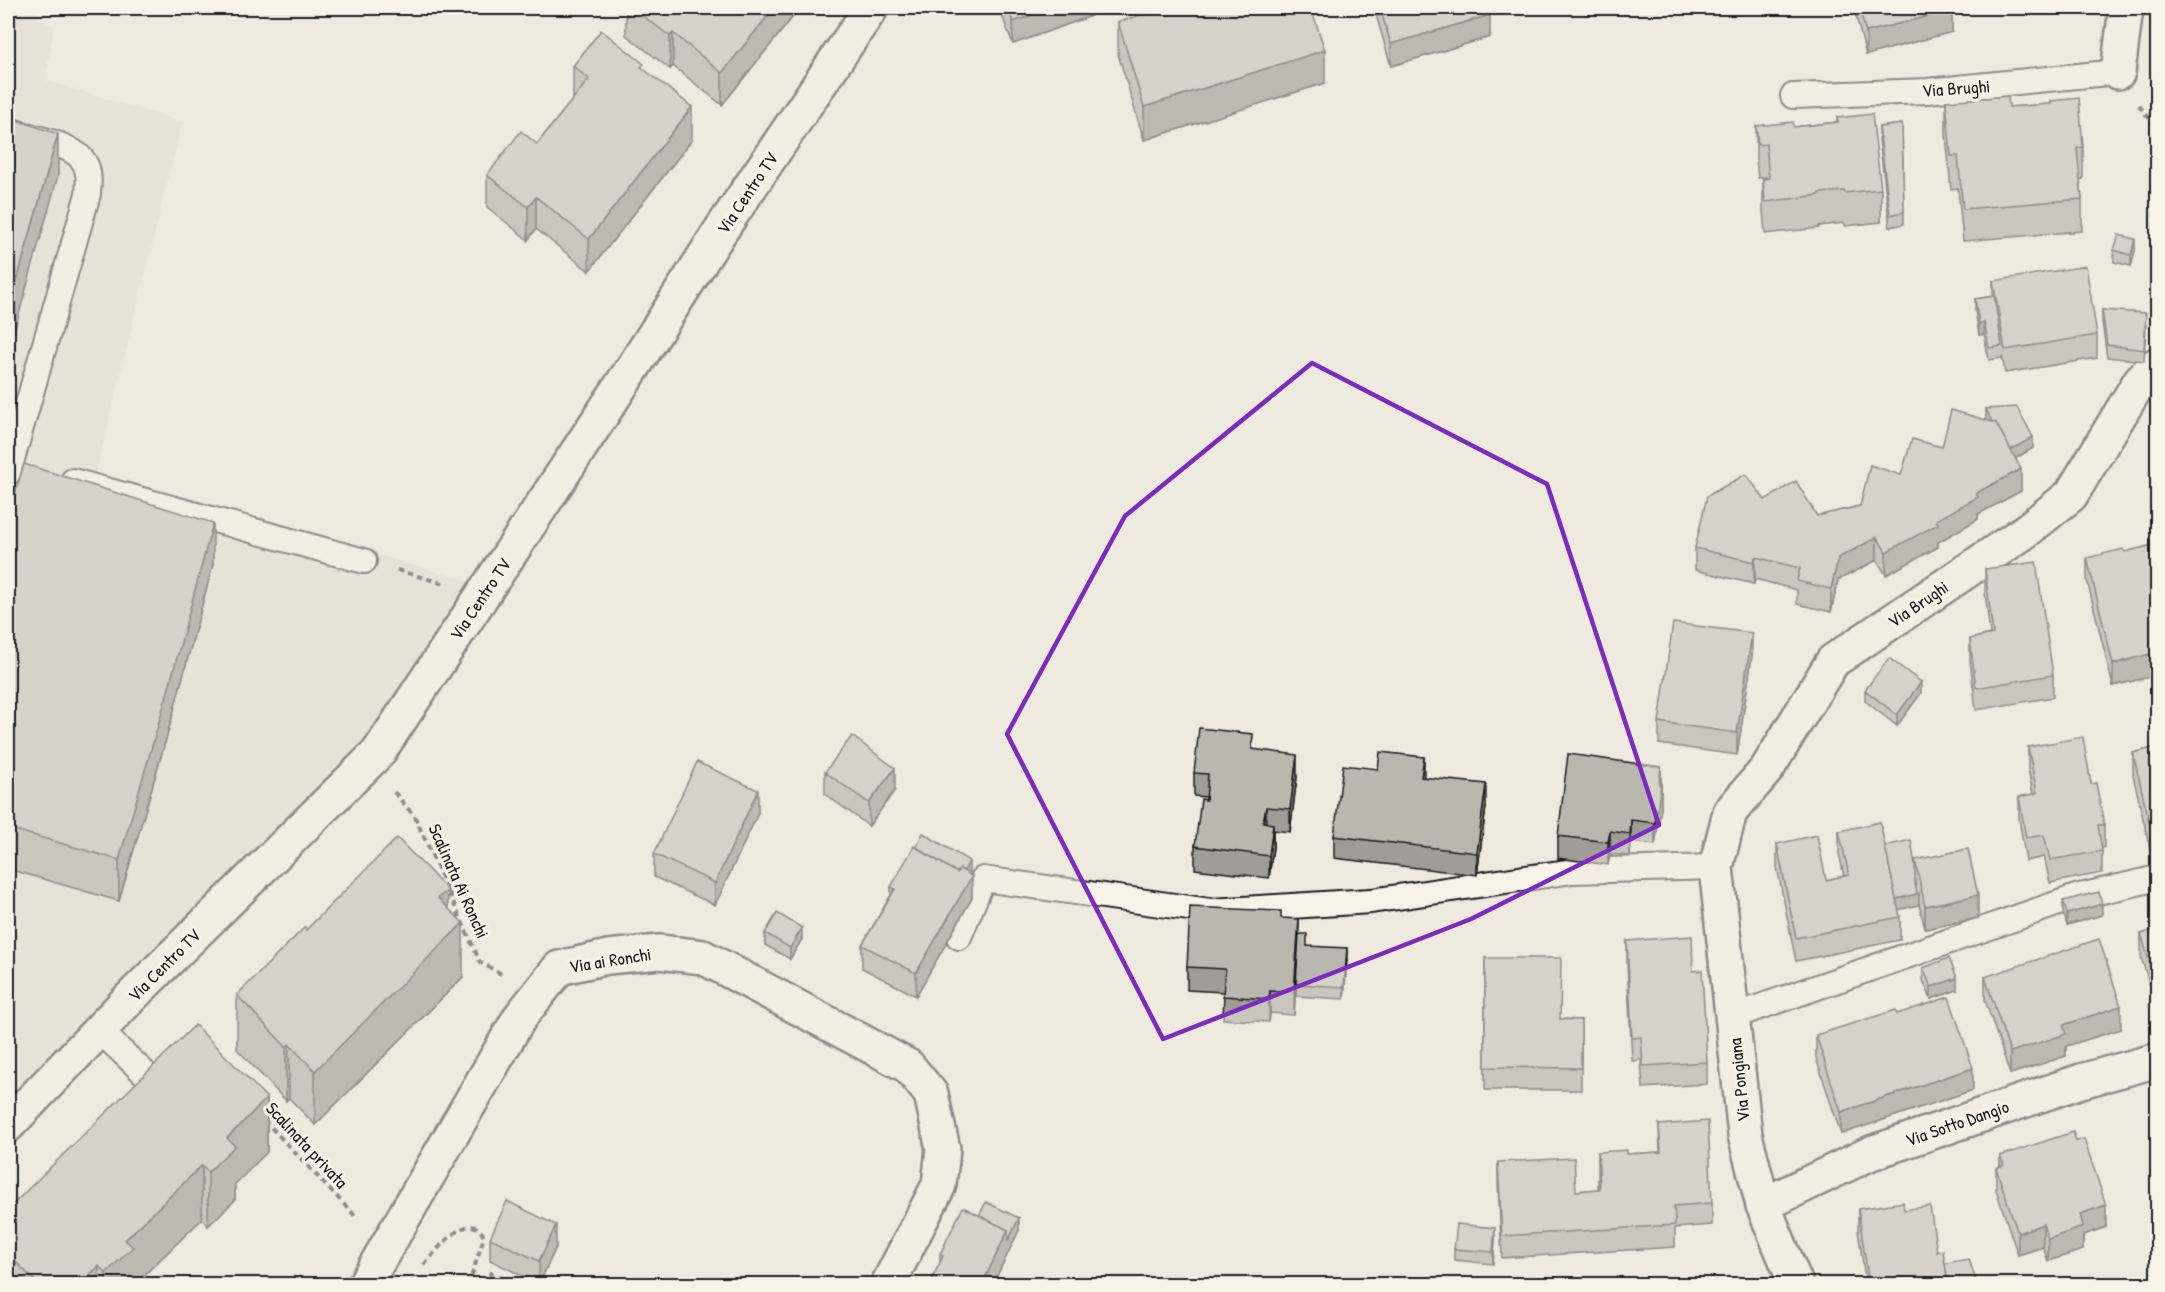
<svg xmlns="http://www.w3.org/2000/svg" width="2165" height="1292" font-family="'Patrick Hand',sans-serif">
  <rect width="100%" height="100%" fill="#eeeae0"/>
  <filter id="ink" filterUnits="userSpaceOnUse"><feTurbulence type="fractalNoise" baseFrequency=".0167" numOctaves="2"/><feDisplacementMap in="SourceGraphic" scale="12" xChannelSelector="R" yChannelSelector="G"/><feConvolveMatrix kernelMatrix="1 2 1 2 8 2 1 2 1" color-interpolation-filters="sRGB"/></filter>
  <g filter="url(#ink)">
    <polygon fill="#dedbd1" points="8,8 39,8 37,19 54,26 45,80 182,122 96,473 478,584 374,740 8,1114"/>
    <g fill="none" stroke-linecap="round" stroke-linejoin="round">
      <defs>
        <g id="service">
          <polyline points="1793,96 1927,91 2118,72"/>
          <path d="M8 130C28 137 73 143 84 162 90 171 89 183 88 194L8 473"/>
          <polyline points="73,481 364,561"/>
          <polyline points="959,937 983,879 1210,911 1371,901 1573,871 1716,867"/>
          <polyline points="1731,1017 2076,897 2158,878"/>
          <polyline points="100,1031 159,1087"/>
        </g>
        <g id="minor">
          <polyline points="2118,72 2126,8"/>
          <polyline points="8,1125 131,997 378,753 636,363 721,230 871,8"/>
          <polyline points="1763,1205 1871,1153 2081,1081 2158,1060"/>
          <polyline points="365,1284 520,1017 559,968 608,957 659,952 703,957 908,1066 931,1094 943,1149 939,1185 888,1284"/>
          <polyline points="1796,1284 1763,1205 1745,1135 1716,867 1730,812 1767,769 1833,661 2026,531 2071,495 2140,381 2156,365"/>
        </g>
      </defs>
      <use href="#service" stroke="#1c1c1c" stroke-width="28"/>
      <use href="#minor" stroke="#1c1c1c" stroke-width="38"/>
      <g stroke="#1c1c1c" stroke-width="4" stroke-dasharray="6 4.5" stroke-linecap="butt">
        <polyline points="2139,105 2158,131"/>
        <polyline points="2154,128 2156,264 2158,266"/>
        <polyline points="397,570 445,584"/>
        <polyline points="394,792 415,817 480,962 503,975"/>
        <polyline points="264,1120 358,1219"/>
        <path d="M424 1265C434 1253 471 1205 484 1237L469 1284"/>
        <polyline points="483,1284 491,1273 515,1284"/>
      </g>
      <use href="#service" stroke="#f7f3e8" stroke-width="24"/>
      <use href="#minor" stroke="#f7f3e8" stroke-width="33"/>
    </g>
    <g fill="#a09d96" stroke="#1c1c1c" stroke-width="1.5">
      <polygon points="626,8 800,8 722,105 673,66 670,69 626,35"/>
      <polygon points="999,8 1091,8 1091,16 1013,44"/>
      <polygon points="1374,8 1488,8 1490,37 1391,66"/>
      <polygon points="1854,8 1951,8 1952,32 1866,55"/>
      <polygon points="1118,22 1325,83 1144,140 1118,54"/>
      <polygon points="573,66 644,70 692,140 589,271 536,229 528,240 487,207 487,175 537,144 573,99"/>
      <polygon points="1946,101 2009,107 2051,104 2051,101 2083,147 2083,179 2080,180 2082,199 2082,231 1963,241 1958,188 1951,189 1946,134"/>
      <polygon points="1837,118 1881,189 1881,222 1845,226 1844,223 1819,226 1819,228 1765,234 1763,211 1763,179 1766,178 1766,177 1758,178 1756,159 1756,126 1794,127 1837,122"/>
      <polygon points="1902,124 1904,224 1890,227 1879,139 1879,127"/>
      <polygon points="2114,250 2135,251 2131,266 2114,262"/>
      <polygon points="1993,281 2097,335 2097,358 2005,373 2002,356 2002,358 1989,360 1984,334 1979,335 1975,310 1975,299 1993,296"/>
      <polygon points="2102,310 2146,325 2144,361 2107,357 2102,322"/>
      <polygon points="1986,409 2033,448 2016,458 2021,491 1978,514 1978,519 1938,542 1938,547 1886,575 1877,560 1838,580 1831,612 1797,604 1797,590 1755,579 1754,584 1695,570 1695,548 1765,500 1817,516 1860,506 1901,475 1942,447 1986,420"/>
      <polygon points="8,516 213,564 168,732 119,901 8,869"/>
      <polygon points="2157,544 2157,675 2113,686 2087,580 2087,558 2125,552"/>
      <polygon points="1985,569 2053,675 2053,697 1976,710 1970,661 1970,639 1990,634 1985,592"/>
      <polygon points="1752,656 1737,755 1659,744 1659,722"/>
      <polygon points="1865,690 1921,693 1897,726 1865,701"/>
      <polygon points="2028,747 2091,784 2104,825 2104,847 2102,848 2102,873 2050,883 2044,857 2026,861 2019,819 2019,797 2033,794 2028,769"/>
      <polygon points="2157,747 2153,862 2133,775 2133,753"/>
      <polygon points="1253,749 1297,777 1290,832 1273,830 1273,847 1269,878 1195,869 1195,846 1206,797 1194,796 1194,773"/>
      <polygon points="1661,767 1661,808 1655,845 1631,842 1630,856 1610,854 1608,865 1558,858 1558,836"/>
      <polygon points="825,772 895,790 869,826 825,794"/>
      <polygon points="1424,777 1486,807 1477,875 1334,858 1334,836"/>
      <polygon points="758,813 715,905 654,877 654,854"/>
      <polygon points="1839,831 1885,846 1915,865 1915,860 1978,918 1925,929 1919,904 1898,910 1900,917 1900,940 1796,961 1777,867 1777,844 1826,880 1844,876 1839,853"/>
      <polygon points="969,872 968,874 972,898 916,996 862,968 862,945 891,895 891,887"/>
      <polygon points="2063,901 2102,915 2067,925 2063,912"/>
      <polygon points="448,908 463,977 315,1125 289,1098 286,1101 237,1049 237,995 306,930"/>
      <polygon points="1281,918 1299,934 1307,946 1347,959 1344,999 1296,996 1296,987 1294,1015 1270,1013 1269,1022 1223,1019 1224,992 1187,990 1187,967"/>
      <polygon points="2157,929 2157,1008 2141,957 2141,934"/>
      <polygon points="765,933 802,939 790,959 765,945"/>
      <polygon points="1627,941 1707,1062 1707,1084 1643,1088 1641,1060 1632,1061 1627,963"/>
      <polygon points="1485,958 1560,1019 1581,1020 1581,1090 1485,1090"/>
      <polygon points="1923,968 1957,990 1931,999 1923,980"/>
      <polygon points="1985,977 2121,1029 2066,1046 2066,1056 2010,1074 1985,1000"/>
      <polygon points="1897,1014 1973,1090 1841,1134 1816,1058 1816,1035"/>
      <polygon points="267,1098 267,1152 235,1184 235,1200 208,1226 202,1219 135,1284 8,1284 8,1209"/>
      <polygon points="1659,1125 1712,1203 1712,1225 1675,1228 1675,1247 1502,1258 1498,1185 1498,1162 1576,1191 1598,1189 1598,1152 1627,1154 1660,1152"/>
      <polygon points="2000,1156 2106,1227 2083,1235 2083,1250 2048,1261 2043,1247 2018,1255 1996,1190 1996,1168 2000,1166"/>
      <polygon points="1858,1209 1904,1210 1937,1252 1945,1263 1977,1284 1866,1284 1858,1231"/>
      <polygon points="979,1216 1019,1230 995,1280 1003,1284 932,1284 932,1279 940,1263 940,1254"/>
      <polygon points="490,1238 556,1247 539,1284 490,1260"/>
      <polygon points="1495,1239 1493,1264 1454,1260 1454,1249"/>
    </g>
    <g fill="#82807a" stroke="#1c1c1c" stroke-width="1.5">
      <polygon points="774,8 800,8 722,105 722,73"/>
      <polygon points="1052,8 1091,8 1091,16 1013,44 1013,22"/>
      <polygon points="1952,10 1952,32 1866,55 1866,32"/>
      <polygon points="1490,15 1490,37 1391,66 1391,44"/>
      <polygon points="673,33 673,66 670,69 670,36"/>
      <polygon points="1325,50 1325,83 1144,140 1144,107"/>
      <polygon points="692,107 692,140 589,271 589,239"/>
      <polygon points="58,134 58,176 8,353 8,312"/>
      <polygon points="536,197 536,229 528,240 528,207"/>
      <polygon points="2135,239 2135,251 2131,266 2131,255"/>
      <polygon points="1984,322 1984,334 1979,335 1979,324"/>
      <polygon points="2033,437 2033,448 2006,464 2006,452"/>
      <polygon points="2021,469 2021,491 1978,514 1978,519 1938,542 1938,547 1886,575 1886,552 1936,520 1976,493"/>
      <polygon points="213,523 213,564 168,732 119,901 119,860"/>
      <polygon points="1877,537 1877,560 1838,580 1831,612 1831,589 1838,558"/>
      <polygon points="1755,557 1755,579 1754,584 1754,562"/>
      <polygon points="1752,633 1752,656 1737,755 1737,733"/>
      <polygon points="2157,652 2157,675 2113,686 2113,664"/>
      <polygon points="1921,682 1921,693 1897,726 1897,715"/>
      <polygon points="1297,755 1297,777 1290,832 1290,809"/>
      <polygon points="1424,757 1424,780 1421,777"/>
      <polygon points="1661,767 1661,808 1655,845 1655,823"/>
      <polygon points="895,768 895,790 869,826 869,803"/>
      <polygon points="1486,784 1486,807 1477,875 1477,853"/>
      <polygon points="758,790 758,813 715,905 715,883"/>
      <polygon points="1266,807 1266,829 1263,822"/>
      <polygon points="1631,820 1631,842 1630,856 1630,834"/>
      <polygon points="1273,824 1273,847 1269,878 1269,856"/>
      <polygon points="1610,831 1610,854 1608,865 1608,842"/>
      <polygon points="2157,838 2157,861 2153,862 2153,839"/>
      <polygon points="969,861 969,872 957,895 957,883"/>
      <polygon points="972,876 972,898 916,996 916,973"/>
      <polygon points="448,890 448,938 463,923 463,977 315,1125 315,1071 438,898"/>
      <polygon points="1919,893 1919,905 1893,911 1893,899"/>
      <polygon points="1978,895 1978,918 1925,929 1925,906"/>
      <polygon points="2102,904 2102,915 2067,925 2067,914"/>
      <polygon points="1299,919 1299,941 1294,1015 1294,992"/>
      <polygon points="802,928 802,939 790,959 790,948"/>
      <polygon points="1347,948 1347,959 1344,999 1344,987"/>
      <polygon points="1957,978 1957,990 1931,999 1931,987"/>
      <polygon points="1270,991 1270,1013 1269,1022 1269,999"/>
      <polygon points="2121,1006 2121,1029 2066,1046 2066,1056 2010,1074 2010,1052 2063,1025"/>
      <polygon points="289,1044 289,1098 286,1101 286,1047"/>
      <polygon points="1973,1068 1973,1090 1841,1134 1841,1112"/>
      <polygon points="267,1098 267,1152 235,1184 235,1200 208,1226 208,1172 227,1138"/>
      <polygon points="202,1165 202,1219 135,1284 106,1284 106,1273 125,1240"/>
      <polygon points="2106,1205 2106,1227 2083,1235 2083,1250 2048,1261 2048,1239 2080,1214"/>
      <polygon points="1019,1218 1019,1230 993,1284 986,1276 1008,1230"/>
      <polygon points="2043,1224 2043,1247 2018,1255 2018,1233"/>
      <polygon points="556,1225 556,1247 539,1284 539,1261"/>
      <polygon points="1495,1228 1495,1239 1493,1264 1493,1252"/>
      <polygon points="99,1266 99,1284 80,1284"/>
    </g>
    <g fill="#bab7af" stroke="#1c1c1c" stroke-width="1.5">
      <polygon points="632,8 774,8 722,73 673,33 670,36"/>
      <polygon points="1008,8 1052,8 1013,22"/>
      <polygon points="1164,8 1311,8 1325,50 1144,107 1118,22"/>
      <polygon points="1380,8 1488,8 1490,15 1391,44"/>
      <polygon points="1859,8 1951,8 1952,10 1866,32"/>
      <polygon points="601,30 644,64 641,67 692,107 589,239 536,197 528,207 487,175 521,131 537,144 589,79 573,66"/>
      <polygon points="2008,96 2009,107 2051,104 2051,101 2079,98 2083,147 2077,148 2082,199 1963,209 1958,156 1951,156 1946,101"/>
      <polygon points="1872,114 1881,189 1845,193 1844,191 1819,193 1819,195 1765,202 1763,179 1769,178 1766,144 1758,145 1756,126 1793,122 1794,127 1838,122 1837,118"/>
      <polygon points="8,117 58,134 8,312"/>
      <polygon points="1902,124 1904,212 1890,215 1879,127"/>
      <polygon points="2119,235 2135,239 2131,255 2114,250"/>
      <polygon points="2086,266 2097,335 2005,350 1993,281"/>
      <polygon points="1994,296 2002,346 1989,348 1984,322 1979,324 1975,299"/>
      <polygon points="2102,310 2146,313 2144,350 2107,345"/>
      <polygon points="2017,407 2033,437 2011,450 1996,423 1992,422 1986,409"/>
      <polygon points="1951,410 1996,423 2021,469 1976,493 1978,497 1936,520 1938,524 1886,552 1877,537 1838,558 1831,589 1797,581 1800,568 1755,557 1754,562 1695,548 1707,496 1746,474 1765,500 1796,481 1817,516 1860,506 1870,465 1901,475 1912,439 1942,447"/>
      <polygon points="24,464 213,523 168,691 119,860 8,828 8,516"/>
      <polygon points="2157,544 2157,652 2113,664 2087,558 2123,549 2125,552"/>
      <polygon points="2036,562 2053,675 1976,688 1970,639 1993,634 1985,569"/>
      <polygon points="1673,623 1752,633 1737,733 1659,722"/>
      <polygon points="1889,658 1921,682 1897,715 1865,690"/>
      <polygon points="1199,728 1253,734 1252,749 1297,755 1290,809 1266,807 1263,822 1273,824 1269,856 1195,846 1201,799 1206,800 1208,774 1194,773"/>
      <polygon points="852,736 895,768 869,803 825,772"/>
      <polygon points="2083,737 2091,784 2096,783 2104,825 2098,825 2102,851 2050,860 2044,835 2026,838 2019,797 2037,793 2028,747"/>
      <polygon points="2157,747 2157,838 2153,839 2133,753"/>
      <polygon points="1380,752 1424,757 1421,777 1486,784 1477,853 1334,836 1343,765 1378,769"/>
      <polygon points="1568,754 1661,767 1659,785 1661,785 1655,823 1631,820 1630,834 1610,831 1608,842 1558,836"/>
      <polygon points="697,762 758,790 715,883 654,854"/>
      <polygon points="1880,822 1900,917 1796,938 1777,844 1817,835 1826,880 1849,875 1839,831"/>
      <polygon points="923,833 969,861 964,871 960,869 957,873 916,847"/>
      <polygon points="397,838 448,890 438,898 463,923 315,1071 289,1044 286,1047 237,995 305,927 306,930"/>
      <polygon points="1911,840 1915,865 1915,883 1917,894 1896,899 1885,846"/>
      <polygon points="914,846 957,873 960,869 972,876 916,973 862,945 895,889 891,887"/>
      <polygon points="1968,849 1978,895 1925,906 1915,860"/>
      <polygon points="2099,892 2102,904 2067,914 2063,901"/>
      <polygon points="1190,907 1281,911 1281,918 1299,919 1294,992 1270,991 1269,999 1223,996 1225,969 1187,967"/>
      <polygon points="777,913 802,928 790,948 765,933"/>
      <polygon points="2157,929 2157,986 2141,934"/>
      <polygon points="1299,934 1307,934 1307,946 1347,948 1344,987 1296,984"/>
      <polygon points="1692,936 1693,971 1702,970 1707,1062 1643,1066 1641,1037 1632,1038 1627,941"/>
      <polygon points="2099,939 2121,1006 2063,1025 2066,1034 2010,1052 1985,977"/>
      <polygon points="1485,958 1561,958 1560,1019 1581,1020 1581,1068 1485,1067"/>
      <polygon points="1949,958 1957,978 1931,987 1923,968"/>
      <polygon points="1949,997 1973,1068 1841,1112 1816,1035 1896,1010 1897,1014"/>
      <polygon points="195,1025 267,1098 227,1138 235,1146 208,1172 202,1165 125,1240 133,1247 106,1273 99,1266 80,1284 38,1284 8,1254 8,1209"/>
      <polygon points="1708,1121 1712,1203 1674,1206 1675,1225 1502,1236 1498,1162 1574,1158 1576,1191 1600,1189 1598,1152 1627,1150 1627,1154 1661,1152 1659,1125"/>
      <polygon points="2073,1132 2076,1141 2084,1139 2106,1205 2080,1214 2083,1227 2048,1239 2043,1224 2018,1233 1996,1168 2004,1165 2000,1156"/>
      <polygon points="507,1201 556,1225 539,1261 490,1238"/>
      <polygon points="986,1202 1019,1218 1008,1241 1008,1230 979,1216"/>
      <polygon points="1903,1202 1904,1210 1930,1206 1937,1252 1943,1250 1948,1284 1869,1284 1858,1209"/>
      <polygon points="963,1207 1008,1230 986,1276 1003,1284 944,1284 932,1279 943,1256 940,1254"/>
      <polygon points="1457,1224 1495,1228 1493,1252 1454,1249"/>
      <polygon points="1969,1259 1977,1284 1948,1284 1945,1263"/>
      <polygon points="2141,1278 2144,1284 2125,1284"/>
    </g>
  </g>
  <path d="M0 0H2165V1292H0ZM1312 363 1547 484 1659 825 1471 919 1163 1039 1007 734 1125 516Z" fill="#eeeae0" fill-opacity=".55" fill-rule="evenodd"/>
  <path fill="none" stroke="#7b2cbf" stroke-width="4.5" stroke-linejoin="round" d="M1312 363 1547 484 1659 825 1471 919 1163 1039 1007 734 1125 516Z"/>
  <g text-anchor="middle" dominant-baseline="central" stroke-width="6" stroke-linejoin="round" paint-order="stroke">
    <g font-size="18" fill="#1c1c1c" stroke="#f7f3e8">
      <text transform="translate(1956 88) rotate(-4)">Via Brughi</text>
      <text transform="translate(747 193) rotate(-56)">Via Centro TV</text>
      <text transform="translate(480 599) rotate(-56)">Via Centro TV</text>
      <text transform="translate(1918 604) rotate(-34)">Via Brughi</text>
      <text transform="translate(459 881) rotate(66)">Scalinata Ai Ronchi</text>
      <text transform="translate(610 960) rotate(-9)">Via ai Ronchi</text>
      <text transform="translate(164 965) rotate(-45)">Via Centro TV</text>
      <text transform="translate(1739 1080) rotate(-96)">Via Pongiana</text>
      <text transform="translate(1957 1123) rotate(-19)">Via Sotto Dangio</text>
      <text transform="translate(307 1145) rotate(47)">Scalinata privata</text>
    </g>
  </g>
  <rect width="2165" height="1292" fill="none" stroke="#f7f3e8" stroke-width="30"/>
  <rect x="15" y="15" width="2135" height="1262" fill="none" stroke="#1c1c1c" stroke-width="2" filter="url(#ink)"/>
</svg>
